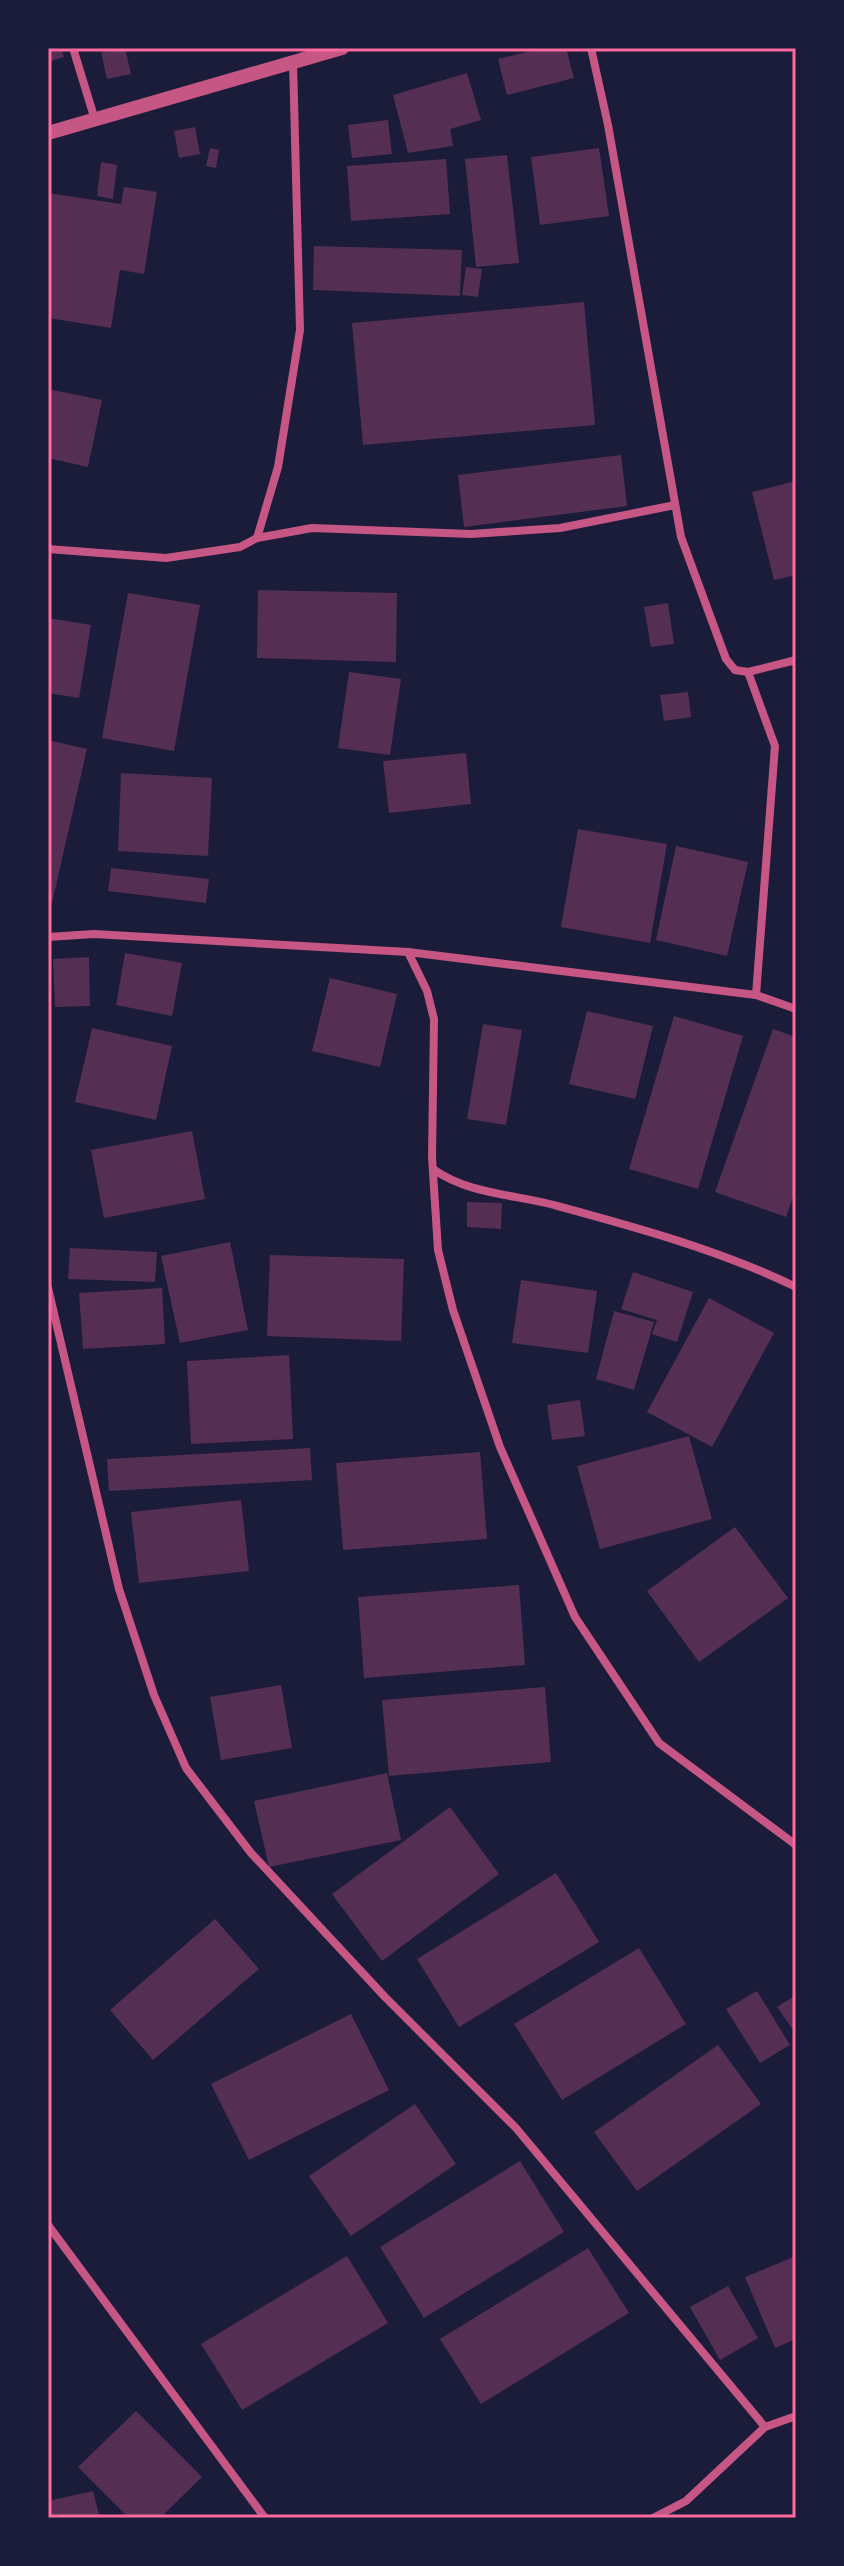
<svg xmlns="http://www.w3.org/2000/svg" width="844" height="2566" font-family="'IBM Plex Sans',sans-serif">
  <rect width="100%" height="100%" fill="#1b1b3a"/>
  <g fill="#542f53">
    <polygon points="48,48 61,48 64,57 48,62"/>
    <polygon points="125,48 131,74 107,79 101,52"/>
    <polygon points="543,48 566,48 574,78 507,95 498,59"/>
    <polygon points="467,73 481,120 450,129 453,146 408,153 393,95"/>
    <polygon points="388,120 392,154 352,158 348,125"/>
    <polygon points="195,127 200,154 179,158 174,131"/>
    <polygon points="210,148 219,150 216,168 206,166"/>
    <polygon points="599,148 609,216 540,225 531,157"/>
    <polygon points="507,155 519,263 476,267 465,159"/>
    <polygon points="446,159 450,214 351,221 347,166"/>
    <polygon points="101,162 117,165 113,199 97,196"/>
    <polygon points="124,187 157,192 144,274 120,270 111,328 48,318 48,193 121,204"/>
    <polygon points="314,246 462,250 460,296 313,290"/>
    <polygon points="466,267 482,269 478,297 462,295"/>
    <polygon points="584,302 595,425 363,445 352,323"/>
    <polygon points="48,389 102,400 88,467 48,458"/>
    <polygon points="621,455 627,506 464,527 458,475"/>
    <polygon points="796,481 796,575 774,580 752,492"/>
    <polygon points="258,590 397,593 396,662 257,658"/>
    <polygon points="128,593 200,605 174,751 102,738"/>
    <polygon points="668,603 674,644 651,647 644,607"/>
    <polygon points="48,618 91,625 79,698 48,693"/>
    <polygon points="349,672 401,679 390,755 338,748"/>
    <polygon points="688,692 691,717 664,721 660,695"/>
    <polygon points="48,740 87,749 52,903 48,902"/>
    <polygon points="466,753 471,804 389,813 383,761"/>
    <polygon points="121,773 212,778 208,856 118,851"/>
    <polygon points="578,829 667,844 650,943 561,927"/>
    <polygon points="676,846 748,862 727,956 656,940"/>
    <polygon points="111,868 209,879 206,903 108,891"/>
    <polygon points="125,953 182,963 172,1016 116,1005"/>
    <polygon points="89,957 90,1006 55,1007 53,959"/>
    <polygon points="330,978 397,994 380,1067 312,1051"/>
    <polygon points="587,1011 653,1026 635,1099 569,1084"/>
    <polygon points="674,1016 743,1036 698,1189 629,1169"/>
    <polygon points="483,1024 522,1030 506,1125 467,1119"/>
    <polygon points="92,1028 172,1046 156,1120 75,1102"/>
    <polygon points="773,1029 796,1037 796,1188 786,1217 715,1192"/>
    <polygon points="192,1131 205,1199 104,1218 91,1150"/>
    <polygon points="467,1202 502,1203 501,1229 467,1227"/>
    <polygon points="230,1242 248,1330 180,1343 161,1256"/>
    <polygon points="70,1248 157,1252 155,1282 68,1279"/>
    <polygon points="270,1255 404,1259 401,1341 267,1336"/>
    <polygon points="633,1272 693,1292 677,1342 652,1334 657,1320 621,1309"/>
    <polygon points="521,1280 597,1291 588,1353 512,1343"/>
    <polygon points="162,1288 165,1344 83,1349 79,1293"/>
    <polygon points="709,1298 774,1333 712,1447 647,1412"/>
    <polygon points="614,1311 654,1322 634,1390 596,1379"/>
    <polygon points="289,1355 293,1439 191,1444 187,1361"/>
    <polygon points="580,1400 585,1436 552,1440 547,1405"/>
    <polygon points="689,1436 712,1519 600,1549 577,1466"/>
    <polygon points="310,1448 312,1480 109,1491 107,1459"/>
    <polygon points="480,1452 487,1539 343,1550 336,1463"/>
    <polygon points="241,1500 249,1571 139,1583 131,1512"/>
    <polygon points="735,1527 788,1598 699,1662 647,1591"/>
    <polygon points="519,1585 525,1665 364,1678 358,1597"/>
    <polygon points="281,1685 292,1748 221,1760 210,1697"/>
    <polygon points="545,1687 551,1762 389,1776 382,1700"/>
    <polygon points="387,1773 401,1840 269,1867 254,1801"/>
    <polygon points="450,1807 499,1874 382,1961 332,1894"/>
    <polygon points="556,1873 599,1942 459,2027 417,1959"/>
    <polygon points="215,1919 259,1969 153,2060 110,2010"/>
    <polygon points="639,1948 686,2024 562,2100 514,2024"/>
    <polygon points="757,1991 790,2045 760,2063 726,2009"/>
    <polygon points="796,1995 796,2034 777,2007"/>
    <polygon points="351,2014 389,2090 249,2160 211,2084"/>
    <polygon points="718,2045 761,2104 637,2191 594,2132"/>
    <polygon points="415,2104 456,2164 351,2236 309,2176"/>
    <polygon points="520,2161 564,2232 424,2318 380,2247"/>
    <polygon points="588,2248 629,2313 481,2404 440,2339"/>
    <polygon points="347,2256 388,2323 242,2410 201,2344"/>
    <polygon points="796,2256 796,2339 775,2348 745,2277"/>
    <polygon points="728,2286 758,2338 720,2360 690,2307"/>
    <polygon points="136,2411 202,2477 160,2518 129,2518 78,2467"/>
    <polygon points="93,2491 100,2518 48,2518 48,2501"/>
  </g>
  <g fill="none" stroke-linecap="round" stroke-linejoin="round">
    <g stroke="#c65784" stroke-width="8">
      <polyline points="73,48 95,120"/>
      <polyline points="591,48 608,125 681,537 726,659 735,670 748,672 796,660"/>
      <polyline points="257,538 278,467 300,330 293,62"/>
      <polyline points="48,549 166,558 240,547 257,538 312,528 471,534 560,528 675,505"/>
      <polyline points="748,672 775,746 756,995"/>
      <polyline points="48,937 94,934 408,952 756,995 796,1009"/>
      <polyline points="408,952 427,991 434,1019 432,1157 438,1250 453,1310 500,1447 575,1617 659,1743 796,1845"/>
      <path d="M433 1169C468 1194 512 1194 554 1205 635 1227 720 1250 796 1287"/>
      <polyline points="48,1288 119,1589 154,1695 186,1768 251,1853 385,1997 516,2128 765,2427"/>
      <polyline points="48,2225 265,2518"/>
      <polyline points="653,2518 686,2501 765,2427 796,2416"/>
    </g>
    <polyline stroke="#c65784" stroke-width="14" points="48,133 342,48"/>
  </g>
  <rect width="844" height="2566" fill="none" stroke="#1b1b3a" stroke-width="100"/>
  <rect x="50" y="50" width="744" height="2466" fill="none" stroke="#ff6b9d" stroke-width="3"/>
</svg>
